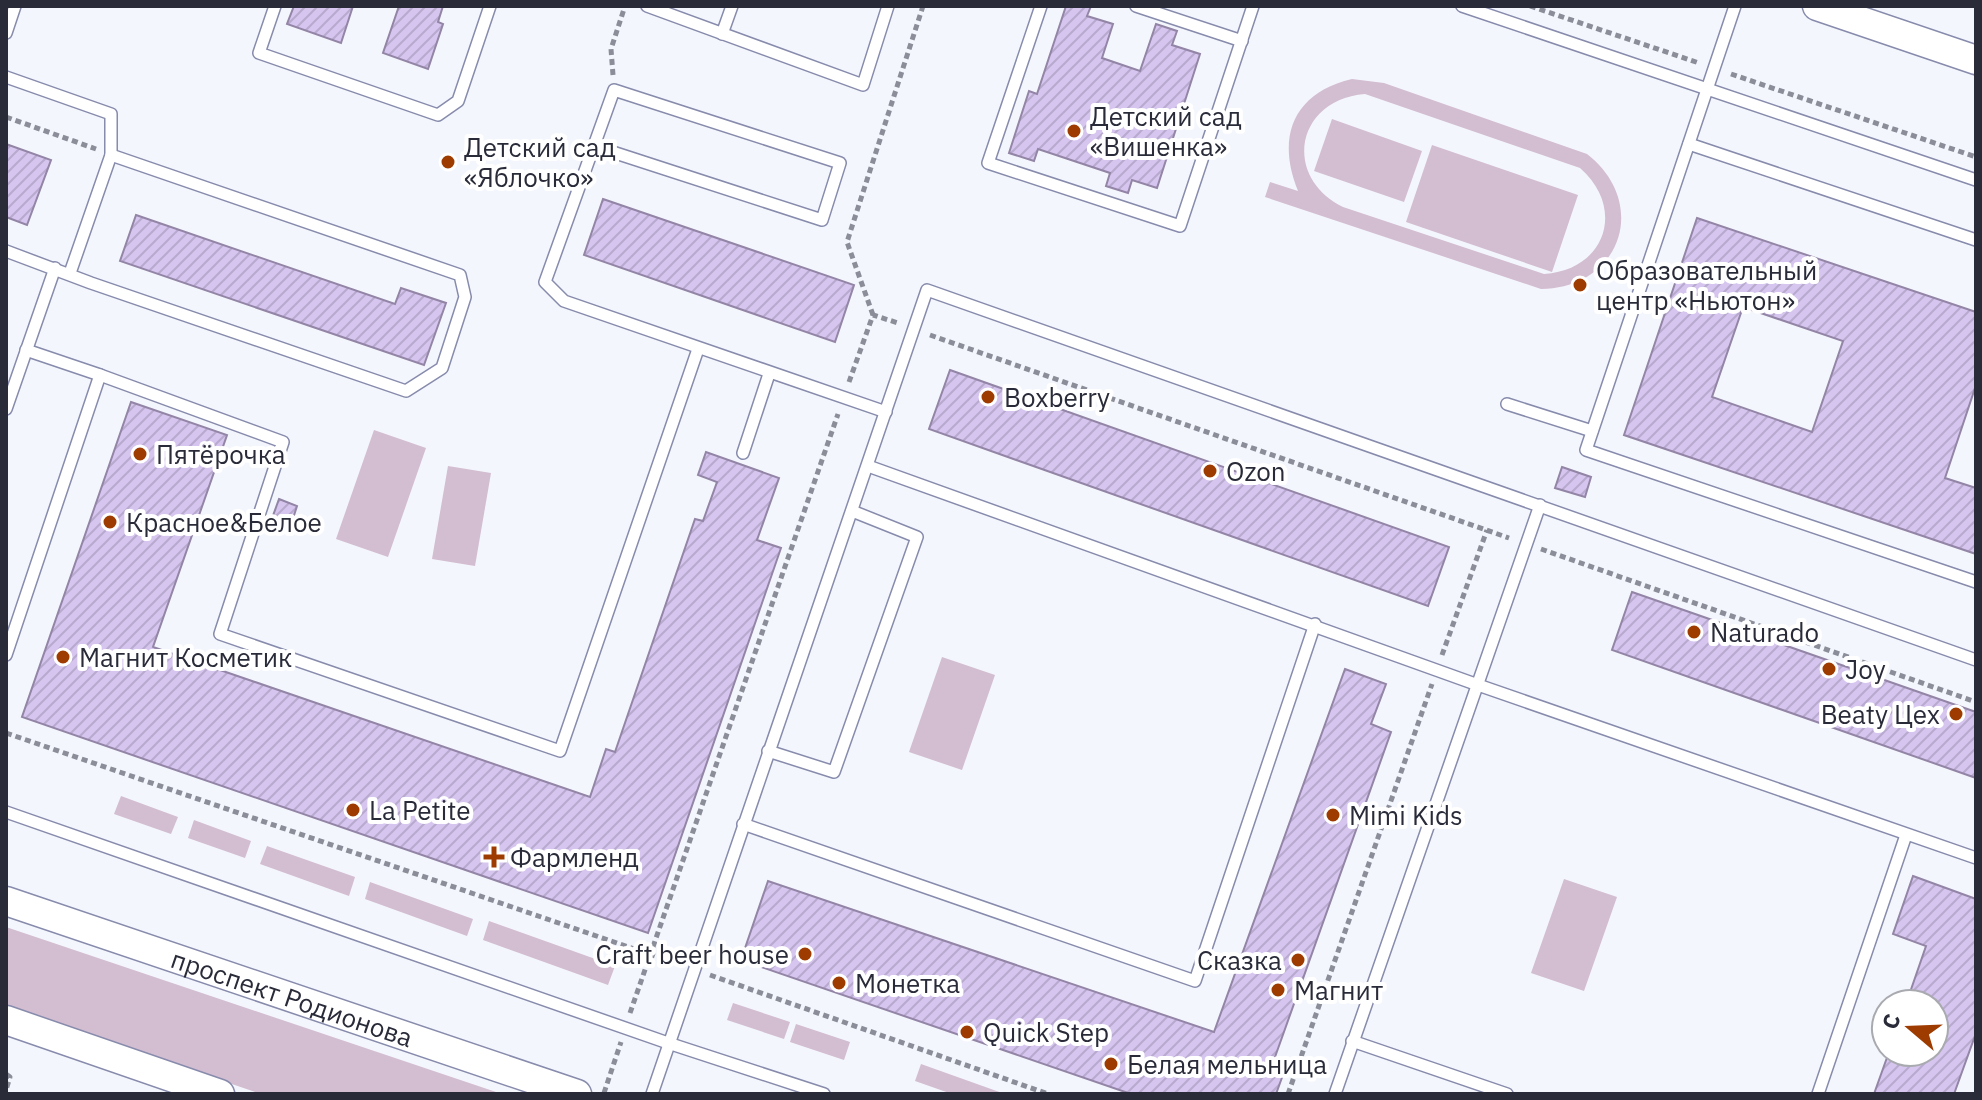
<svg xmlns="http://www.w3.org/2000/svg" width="1982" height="1100" font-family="'IBM Plex Sans',sans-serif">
  <defs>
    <pattern id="building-hatch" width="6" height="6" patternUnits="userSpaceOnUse" patternTransform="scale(2)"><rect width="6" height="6" fill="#d6c5ef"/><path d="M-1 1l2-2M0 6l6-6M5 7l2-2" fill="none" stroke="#b8a9ce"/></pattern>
  </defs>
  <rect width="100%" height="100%" fill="#f4f6fd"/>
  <g fill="#d3bdd1" fill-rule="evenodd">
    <path d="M1352 79 1384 83 1587 154C1650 203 1621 288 1541 289L1265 197 1270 182 1298 191C1276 137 1293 93 1352 79ZM1365 94 1580 168C1626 208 1606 270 1544 274L1343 207C1281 176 1297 99 1365 94Z"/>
    <polygon points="1332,119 1422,151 1404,202 1314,171"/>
    <polygon points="1432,145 1578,195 1552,272 1406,222"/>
    <polygon points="374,430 426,448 388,557 336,539"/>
    <polygon points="448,466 491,473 475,566 432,559"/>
    <polygon points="942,657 995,675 962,770 909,752"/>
    <polygon points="121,796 178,817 171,834 114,814"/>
    <polygon points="194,820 251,841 245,858 188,838"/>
    <polygon points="267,846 355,877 349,896 260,864"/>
    <polygon points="1564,879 1617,897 1584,991 1531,973"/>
    <polygon points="370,882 473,919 467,936 365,899"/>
    <polygon points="489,921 615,966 608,985 483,940"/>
    <polygon points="6,927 502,1094 261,1094 6,1007"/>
    <polygon points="733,1003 790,1022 784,1039 727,1020"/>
    <polygon points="796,1024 850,1042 844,1060 790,1042"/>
    <polygon points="921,1064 1005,1094 952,1094 915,1081"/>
  </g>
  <g fill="url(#building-hatch)" stroke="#9385a6" stroke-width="2" fill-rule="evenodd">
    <polygon points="294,6 353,6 341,43 287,24"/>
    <polygon points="399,6 443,6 438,22 443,24 428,69 383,53"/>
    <polygon points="1066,6 1091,6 1087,16 1113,24 1102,58 1140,71 1156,24 1177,31 1172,45 1200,54 1157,188 1132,180 1128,193 1106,186 1110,173 1038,149 1034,161 1009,153 1029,91 1037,94"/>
    <polygon points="6,144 51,160 27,225 6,217"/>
    <polygon points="603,199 854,285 835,342 584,255"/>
    <polygon points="136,215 395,304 401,288 446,303 424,365 120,261"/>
    <path d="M1697 218 1976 312V385L1945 478 1976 488V554L1624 435ZM1743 307 1843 341 1812 432 1712 397Z"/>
    <polygon points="950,370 1449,547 1428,606 929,429"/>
    <polygon points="131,402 227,435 153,647 590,797 606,749 615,752 695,519 703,521 717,482 698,475 706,452 779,478 757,540 781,548 648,933 22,717"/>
    <polygon points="1562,467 1591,477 1585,497 1555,488"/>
    <polygon points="279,499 297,506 289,531 270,524"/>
    <polygon points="1632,592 1976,712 1976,778 1612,650"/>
    <polygon points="1345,669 1386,684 1371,724 1391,732 1275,1057 1288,1061 1276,1094 1131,1094 741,960 768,881 1214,1032"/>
    <polygon points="1913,876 1976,899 1976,1033 1954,1094 1874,1094 1889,1052 1934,1052 1934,1004 1906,1004 1926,946 1893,934"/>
  </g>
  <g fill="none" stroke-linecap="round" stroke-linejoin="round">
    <defs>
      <g id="service">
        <polyline points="275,6 259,53 438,115 458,101 490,6"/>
        <polyline points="647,6 863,85 888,6"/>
        <polyline points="1041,6 988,163 1180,226 1253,6"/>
        <polyline points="1136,6 1242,41"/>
        <polyline points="1462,6 1976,180"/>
        <polyline points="1735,6 1586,450 1976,582"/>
        <polyline points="6,33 15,6"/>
        <polyline points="722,34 732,6"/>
        <polyline points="6,77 111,114 111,155 70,273"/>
        <polyline points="1689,144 1976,240"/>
        <polyline points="594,146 822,220 840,163 614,90 545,282 564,301 886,412"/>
        <polyline points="6,251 91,283 406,391 442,368 465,297 460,275 111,155"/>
        <polyline points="26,350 100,375"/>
        <polyline points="1507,404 1592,431"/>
        <polyline points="6,409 55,268"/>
        <polyline points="743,453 769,374"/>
        <polyline points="868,466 1478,685 1976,858"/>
        <polyline points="6,655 100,375 283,442 220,634 560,751 698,349"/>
        <polyline points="768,751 834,772 917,537 852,511"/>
        <polyline points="6,812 668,1043 824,1094"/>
        <polyline points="743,824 1195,981 1315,624"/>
        <polyline points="1352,1041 1507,1094"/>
        <polyline points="652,1094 927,290 1976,660"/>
        <polyline points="1335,1094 1540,505"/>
        <polyline points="1818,1094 1906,835"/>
      </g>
      <g id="tertiary">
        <polyline points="1817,6 1976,60"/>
        <path id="s1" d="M6 901 577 1094"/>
        <polyline points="6,1020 220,1094"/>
      </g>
    </defs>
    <use href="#service" stroke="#878bac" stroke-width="14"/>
    <use href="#tertiary" stroke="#878bac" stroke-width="31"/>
    <g stroke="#8b8d98" stroke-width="5" stroke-dasharray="6 4" stroke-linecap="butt">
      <polyline points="1530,6 1699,63"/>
      <polyline points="1731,74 1976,157"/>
      <polyline points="613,75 611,49 625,6"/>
      <polyline points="6,117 96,149"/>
      <polyline points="873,315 847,242 923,6"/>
      <polyline points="930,335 1509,538"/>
      <polyline points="849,382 873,315 898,323"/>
      <polyline points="1541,549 1976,702"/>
      <polyline points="1442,655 1487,530"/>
      <polyline points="6,733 678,964"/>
      <polyline points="710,975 1048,1094"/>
      <polyline points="630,1013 838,414"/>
      <polyline points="6,1074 10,1077 6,1090"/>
      <polyline points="604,1093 621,1042"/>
      <polyline points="1288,1094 1432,684"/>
    </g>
    <use href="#service" stroke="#fff" stroke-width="11"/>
    <use href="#tertiary" stroke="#fff" stroke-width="28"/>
  </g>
  <g fill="#9e3b00" stroke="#fff" stroke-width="3">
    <circle cx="1074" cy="131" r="8"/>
    <circle cx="448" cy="162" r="8"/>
    <circle cx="1580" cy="285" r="8"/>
    <circle cx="988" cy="397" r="8"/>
    <circle cx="140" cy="454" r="8"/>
    <circle cx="1210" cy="471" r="8"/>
    <circle cx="110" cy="522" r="8"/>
    <circle cx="1694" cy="632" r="8"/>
    <circle cx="63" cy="657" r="8"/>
    <circle cx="1829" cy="669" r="8"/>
    <circle cx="1956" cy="714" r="8"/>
    <circle cx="353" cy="810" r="8"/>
    <circle cx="1333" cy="815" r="8"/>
    <path d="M490 845h8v8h8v8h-8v8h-8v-8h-8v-8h8z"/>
    <circle cx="805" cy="954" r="8"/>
    <circle cx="1298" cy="960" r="8"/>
    <circle cx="839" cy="983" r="8"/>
    <circle cx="1278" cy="990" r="8"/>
    <circle cx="967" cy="1032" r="8"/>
    <circle cx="1111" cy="1064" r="8"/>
  </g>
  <g text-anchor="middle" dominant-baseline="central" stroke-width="8" stroke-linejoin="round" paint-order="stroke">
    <g font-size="26" fill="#292b39" stroke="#fff" text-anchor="start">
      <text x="1090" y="116">Детский сад<tspan x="1090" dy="30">«Вишенка»</tspan></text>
      <text x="464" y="147">Детский сад<tspan x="464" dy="30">«Яблочко»</tspan></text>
      <text x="1596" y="270">Образовательный<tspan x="1596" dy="30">центр «Ньютон»</tspan></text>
      <text x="1004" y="397">Boxberry</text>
      <text x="156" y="454">Пятёрочка</text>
      <text x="1226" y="471">Ozon</text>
      <text x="126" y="522">Красное&amp;Белое</text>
      <text x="1710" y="632">Naturado</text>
      <text x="79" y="657">Магнит Косметик</text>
      <text x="1845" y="669">Joy</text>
      <text x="1940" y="714" text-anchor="end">Beaty Цех</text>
      <text x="369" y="810">La Petite</text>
      <text x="1349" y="815">Mimi Kids</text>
      <text x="510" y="857">Фармленд</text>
      <text x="789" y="954" text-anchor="end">Craft beer house</text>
      <text x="1282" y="960" text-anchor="end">Сказка</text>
      <text x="855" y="983">Монетка</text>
      <text x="1294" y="990">Магнит</text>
      <text x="983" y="1032">Quick Step</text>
      <text x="1127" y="1064">Белая мельница</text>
    </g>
    <g font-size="26" fill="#292b39" stroke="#fff">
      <text stroke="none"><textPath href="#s1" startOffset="302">проспект Родионова</textPath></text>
    </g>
  </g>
  <rect width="1982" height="1100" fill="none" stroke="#292b39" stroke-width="16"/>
  <g transform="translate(1910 1028) rotate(289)"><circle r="38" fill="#ffffff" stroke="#a9aab0" stroke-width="2"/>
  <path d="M0-6L14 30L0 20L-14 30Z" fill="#9e3b00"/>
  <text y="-12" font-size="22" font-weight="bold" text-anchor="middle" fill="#292b39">С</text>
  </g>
</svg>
